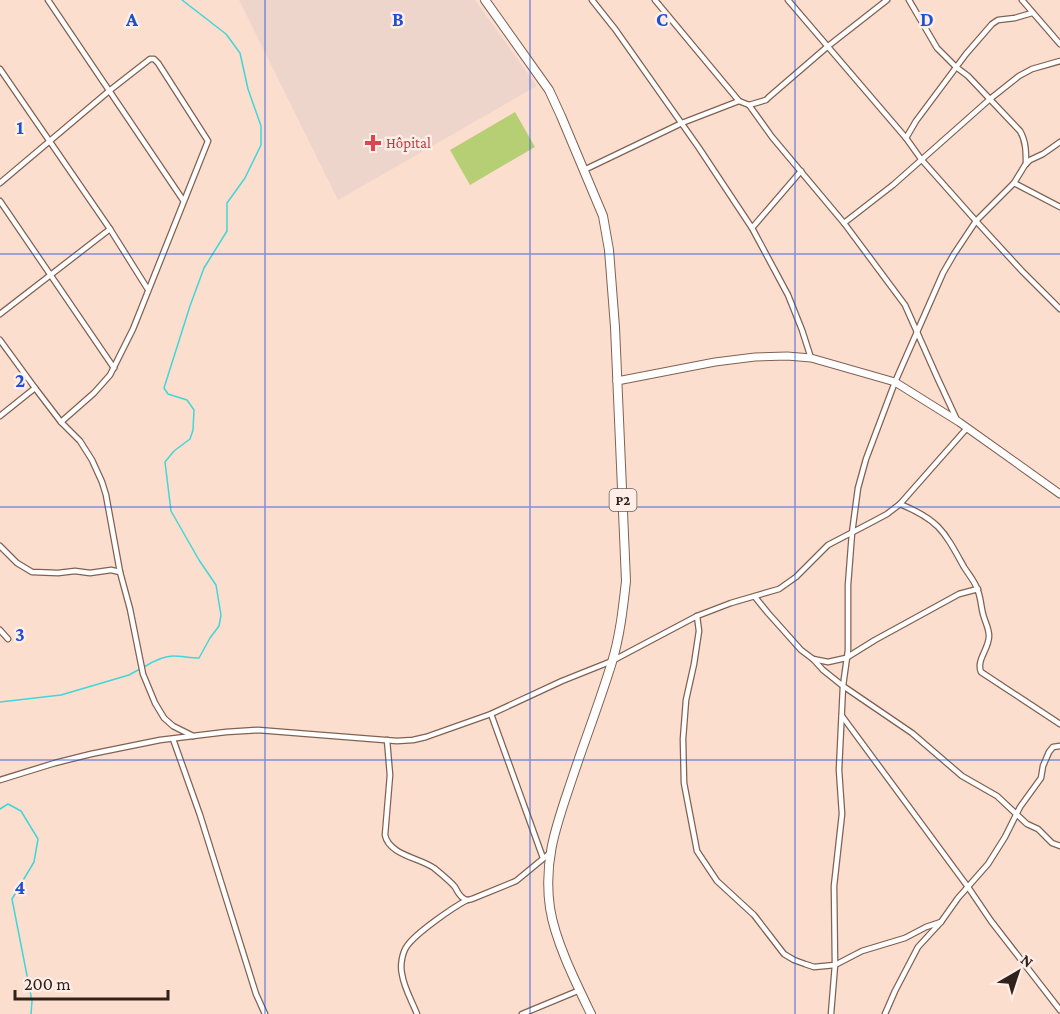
<svg xmlns="http://www.w3.org/2000/svg" width="1060" height="1014" font-family="'Crimson Pro',serif">
  <rect width="100%" height="100%" fill="#fcdecf"/>
  <polygon fill="#eed5cc" points="239,0 475,0 537,86 338,200"/>
  <polygon fill="#b7cf74" points="515,112 535,147 470,185 450,150"/>
  <g fill="none" stroke-linecap="round" stroke-linejoin="round">
    <g stroke="#41d6d7" stroke-width="1.5">
      <path d="M144 667C152 662 164 656 173 656 182 656 190 658 199 658L210 638 219 626 221 615 216 585 199 560 171 511 165 462 174 451 190 439 193 430 194 410 187 400 168 394 164 388 190 306 204 268 227 231V203L245 178 261 145V126L248 89 240 53 226 34 182 0"/>
      <polyline points="0,702 61,695 129,675 140,669"/>
      <polyline points="0,809 8,804 21,811 38,839 34,862 12,899 32,1001 31,1014"/>
    </g>
    <defs>
      <g id="minor">
        <polyline points="48,0 183,200"/>
        <polyline points="592,0 615,29 699,148 752,228 788,295 802,330 811,358"/>
        <polyline points="655,0 739,101 749,105 772,137 844,223 905,305 937,377 957,420"/>
        <polyline points="788,0 906,138 921,159 976,221 1022,271 1060,309"/>
        <path d="M909 0 937 48 956 67 968 76 1020 131C1026 141 1026 152 1026 164"/>
        <polyline points="1022,0 1060,44"/>
        <polyline points="0,69 110,229 147,288"/>
        <polyline points="749,105 766,100 769,97 827,47 887,0"/>
        <polyline points="906,138 916,121 966,54 992,24 998,20 1015,18 1032,13"/>
        <polyline points="584,170 682,123 739,101"/>
        <polyline points="0,183 109,91 150,59 154,59 158,63 208,141 133,329 110,375 94,393 61,422"/>
        <polyline points="1014,183 1060,207"/>
        <polyline points="0,201 114,368"/>
        <polyline points="844,223 893,185 990,99 1019,76 1032,69 1060,61"/>
        <polyline points="752,228 801,171"/>
        <polyline points="0,314 110,229"/>
        <polyline points="0,340 35,388 61,422 80,441 92,460 102,482 106,495 120,572 130,609 143,674 155,703 164,718 173,726 193,736"/>
        <polyline points="0,416 35,388"/>
        <path d="M900 504C939 520 944 531 964 567 969 575 976 583 978 591 981 599 981 607 983 614 985 622 989 628 989 636 989 649 976 660 981 672L1060 724"/>
        <polyline points="0,546 17,563 32,572 58,573 75,571 90,573 111,570 120,572"/>
        <polyline points="755,597 768,613 801,650 813,659 828,662 846,658 875,640 959,594 978,589"/>
        <polyline points="697,616 699,631 694,664 686,700 683,739 684,783 697,851 717,881 754,915 784,954 794,960 805,964 814,967 835,965 862,951 905,938 926,927 941,922 958,898 988,864 1005,837 1020,807 1041,778 1043,766 1049,752 1053,747 1060,746"/>
        <polyline points="0,630 8,639"/>
        <polyline points="813,659 823,670 843,686 912,733 962,776 997,796 1027,824 1038,829 1052,843 1060,846"/>
        <polyline points="491,714 543,858"/>
        <polyline points="842,716 968,887 991,921 1060,1010"/>
        <polyline points="173,739 200,815 256,994 265,1014"/>
        <path d="M387 740 390 775 385 835C389 855 420 858 434 868 441 874 449 880 455 887 457 891 460 896 463 898 467 901 467 900 472 899L516 881 550 853"/>
        <polyline points="0,780 55,763 91,754 160,740 226,732 258,730 397,741 413,740 426,737 491,714 562,681 612,661 697,616 731,603 779,589 796,577 828,545 874,521 887,514 900,504 967,428"/>
        <path d="M417 1014C412 1001 404 988 402 974 400 966 402 953 407 946 416 933 452 908 467 900"/>
        <polyline points="522,1014 580,990"/>
        <polyline points="831,1014 835,965 834,886 842,814 839,770 843,686 848,650 848,585 852,533 858,488 866,459 895,382 943,273 954,254 976,221 1014,183 1025,165 1030,160 1043,154 1060,142"/>
        <polyline points="885,1014 895,991 918,947 941,922"/>
      </g>
      <polyline id="secondary" points="617,381 715,362 755,357 787,356 811,358 895,382 959,422 1060,494"/>
      <path id="primary" d="M485 0 549 90 561 116 603 216 609 250 615 327 626 581C623 608 620 636 612 662 600 701 585 740 572 779 557 824 543 859 550 908 555 941 576 983 591 1014"/>
    </defs>
    <use href="#minor" stroke="#816151" stroke-width="7"/>
    <use href="#secondary" stroke="#816151" stroke-width="9"/>
    <use href="#primary" stroke="#816151" stroke-width="10"/>
    <use href="#minor" stroke="#fff" stroke-width="4.5"/>
    <use href="#secondary" stroke="#fff" stroke-width="7"/>
    <use href="#primary" stroke="#fff" stroke-width="8"/>
  </g>
  <path fill="none" stroke="#1d4ed8" stroke-width="1.5" stroke-opacity="0.55" d="M265 0V1014M530 0V1014M795 0V1014M0 254H1060M0 507H1060M0 760H1060"/>
  <path fill="#e0444e" stroke="#feeee7" stroke-width="2" d="M370 134h6v6h6v6h-6v6h-6v-6h-6v-6h6z"/>
  <g text-anchor="middle" dominant-baseline="central" stroke-width="5" stroke-linejoin="round" paint-order="stroke">
    <rect fill="#feeee7" stroke="#6e5f58" stroke-width="1.5" x="609.5" y="489" width="27" height="22" rx="4.5"/>
    <g font-size="14" font-weight="bold" fill="#30221b">
      <text x="623" y="500">P2</text>
    </g>
    <g font-size="15" fill="#be3a42" stroke="#feeee7" text-anchor="start">
      <text x="386" y="143">Hôpital</text>
    </g>
  </g>
  <g font-size="20" text-anchor="middle" font-weight="bold" fill="#1d4ed8" stroke="#feeee7" stroke-width="5" stroke-linejoin="round" paint-order="stroke">
    <text x="132" y="26">A</text>
    <text x="398" y="26">B</text>
    <text x="662" y="26">C</text>
    <text x="927" y="26">D</text>
    <text x="20" y="134">1</text>
    <text x="20" y="387">2</text>
    <text x="20" y="641">3</text>
    <text x="20" y="894">4</text>
  </g>
  <g transform="translate(1018 972) rotate(39)" stroke="#feeee7" stroke-width="4.5" paint-order="stroke">
  <path d="M0-4.5L10 22L0 15L-10 22Z" fill="#30221b"/>
  <text y="-9" font-size="16" font-weight="bold" text-anchor="middle" fill="#30221b">N</text>
  </g>
  <path d="M15 990v9h153v-9" fill="none" stroke="#30221b" stroke-width="3"/>
  <text x="24" y="990" font-size="18" fill="#30221b" stroke="#feeee7" stroke-width="4.5" paint-order="stroke">200 m</text>
</svg>
